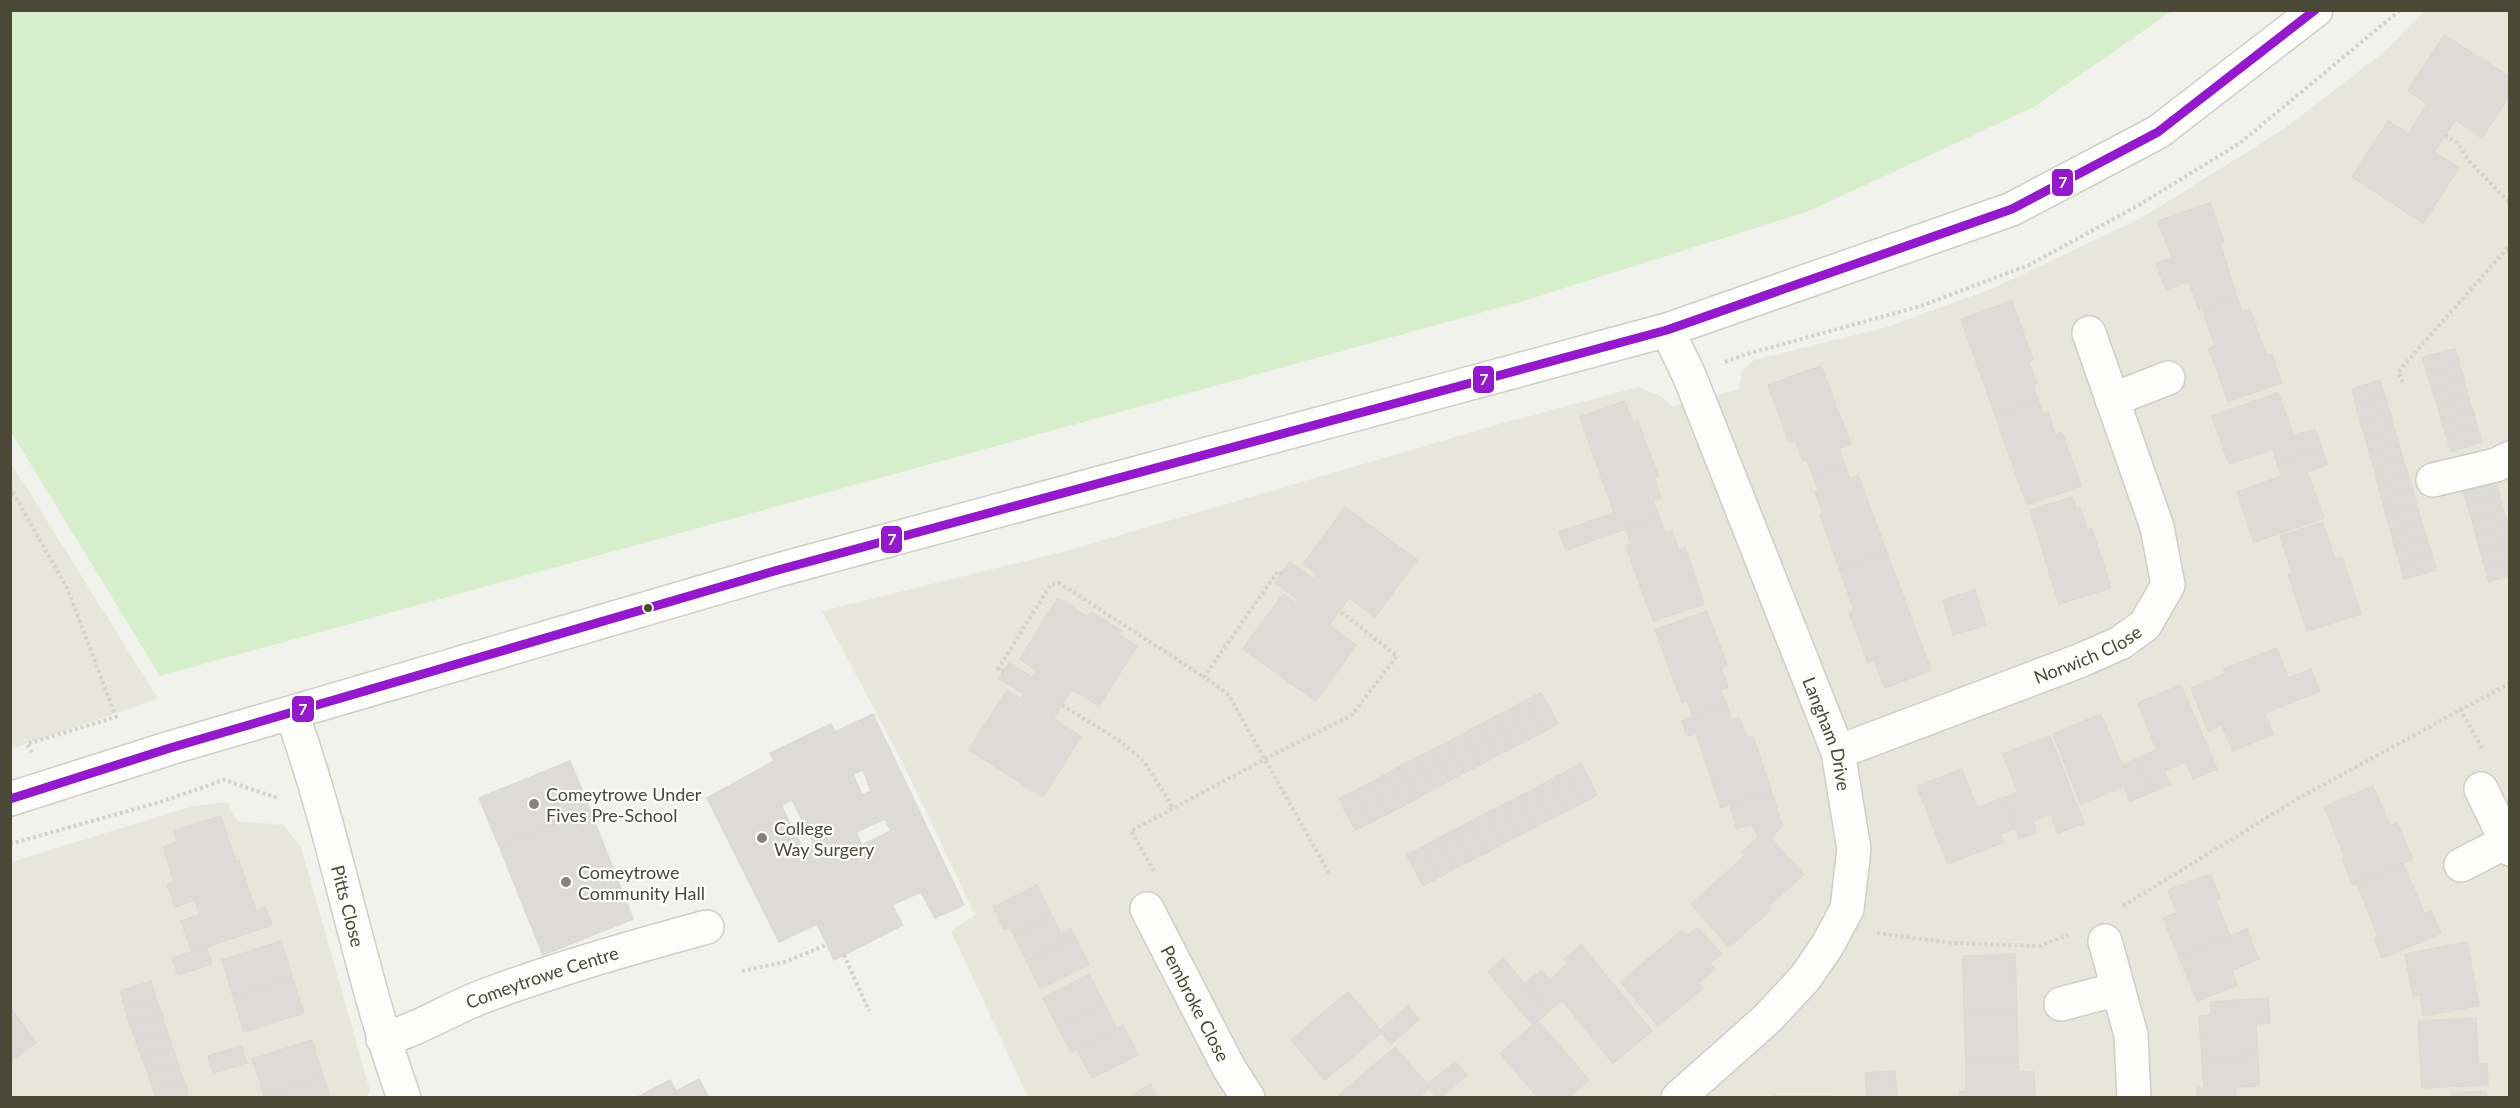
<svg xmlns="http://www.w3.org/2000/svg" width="2520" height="1108" font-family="Lato,sans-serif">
  <rect width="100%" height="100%" fill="#f2f2ed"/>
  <g fill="#e7e6da">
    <polygon points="2424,11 2509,11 2509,1097 1028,1097 951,931 975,915 902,761 822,611 1062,552 1503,423 1638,387 1661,396 1672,406 1739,389 1742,370 1754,360 1887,327 1996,287 2143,217 2284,129 2385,51"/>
    <polygon points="11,463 158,699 11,749 10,749"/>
    <polygon points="227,802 237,821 283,825 301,847 370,1091 367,1097 11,1098 11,862 193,806"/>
  </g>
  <polygon fill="#d6eecc" points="11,10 2172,10 2172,11 2034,107 1809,211 1520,302 160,676 11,432"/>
  <g fill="#dcdbd5" stroke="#dbdad2" stroke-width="1.5" fill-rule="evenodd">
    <polygon points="2444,35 2510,77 2510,95 2482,138 2455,120 2434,152 2459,168 2423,223 2352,177 2388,121 2409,134 2427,104 2408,91"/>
    <polygon points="2210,203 2224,241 2220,243 2237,297 2199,310 2189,281 2166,290 2156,263 2172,258 2158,221"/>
    <polygon points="2237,297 2242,312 2250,309 2266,356 2272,354 2282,383 2228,401 2209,349 2215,346 2202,309"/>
    <polygon points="2012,301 2033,360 2029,362 2037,383 2033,385 2038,400 1995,415 1961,319"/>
    <polygon points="2455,349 2460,365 2427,373 2422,357"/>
    <polygon points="2460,365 2464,380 2432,388 2427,373"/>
    <polygon points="1821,366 1851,444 1839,448 1844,464 1813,476 1807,459 1803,461 1795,439 1789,442 1768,385"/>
    <polygon points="2380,380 2385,396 2356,405 2352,389"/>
    <polygon points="2464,380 2468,396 2437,404 2432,388"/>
    <polygon points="2278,393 2294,436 2315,429 2322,448 2277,463 2273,449 2229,464 2212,416"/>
    <polygon points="2385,396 2390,412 2360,421 2356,405"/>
    <polygon points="2468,396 2473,411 2441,420 2437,404"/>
    <polygon points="2038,400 2043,414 2048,412 2055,435 2062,432 2081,486 2027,505 1995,415"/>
    <polygon points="1625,401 1633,423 1638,421 1658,476 1654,478 1661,498 1653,500 1659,517 1566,550 1559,532 1614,513 1580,417"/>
    <polygon points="2473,411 2477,427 2446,435 2441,420"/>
    <polygon points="2390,412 2394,428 2365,437 2360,421"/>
    <polygon points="2477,427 2482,442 2451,451 2446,435"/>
    <polygon points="2394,428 2399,444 2369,452 2365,437"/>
    <polygon points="2399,444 2403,459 2374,468 2369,452"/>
    <polygon points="2322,448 2327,465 2307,472 2324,518 2254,542 2237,492 2282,476 2277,463"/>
    <polygon points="2403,459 2408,475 2378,484 2374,468"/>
    <polygon points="1844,464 1850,479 1858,475 1887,553 1840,570 1820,515 1823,514 1815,492 1819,491 1813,476"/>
    <polygon points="2408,475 2413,491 2382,500 2378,484"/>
    <polygon points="2495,478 2499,494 2467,504 2462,488"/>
    <polygon points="2413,491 2417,507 2386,515 2382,500"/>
    <polygon points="2499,494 2503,509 2472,519 2467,504"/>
    <polygon points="2073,497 2076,509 2080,508 2087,530 2092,529 2111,588 2059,604 2030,510"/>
    <polygon points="1345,507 1417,560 1375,617 1349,598 1329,625 1356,645 1316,701 1243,649 1283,594 1296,603 1299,600 1275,583 1290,562 1314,579 1317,574 1303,564"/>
    <polygon points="2417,507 2422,523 2391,532 2386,515"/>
    <polygon points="2503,509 2508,524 2476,535 2472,519"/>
    <polygon points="1659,517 1665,533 1672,531 1679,550 1685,547 1704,604 1653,621 1626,546 1631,544 1626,529"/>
    <polygon points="2323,522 2335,559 2342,558 2361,614 2307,631 2288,574 2292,573 2280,536"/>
    <polygon points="2422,523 2427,539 2395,547 2391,532"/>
    <polygon points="2508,524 2510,541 2480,551 2476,535"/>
    <polygon points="2427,539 2432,555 2400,563 2395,547"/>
    <polygon points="2510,541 2510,558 2485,567 2480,551"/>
    <polygon points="1887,553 1931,670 1885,688 1874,660 1868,663 1849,612 1854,610 1840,570"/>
    <polygon points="2432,555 2436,570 2404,579 2400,563"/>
    <polygon points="2510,558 2510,575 2489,582 2485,567"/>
    <polygon points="1975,590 1986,625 1953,635 1943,600"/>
    <polygon points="1058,598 1087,617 1091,612 1122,631 1119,635 1137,646 1099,706 1072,689 1053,718 1081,737 1043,797 969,750 1007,690 1021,699 1024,694 999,679 1009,663 1032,677 1037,671 1020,659"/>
    <polygon points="1707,611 1727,665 1721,667 1728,687 1721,690 1727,705 1693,718 1687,700 1682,702 1655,630"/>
    <polygon points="2277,648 2288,678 2311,669 2320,691 2265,713 2273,734 2233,751 2222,725 2208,731 2191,688 2225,674 2224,669"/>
    <polygon points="2181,685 2217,769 2193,779 2186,762 2164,771 2170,784 2150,793 2136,759 2157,750 2138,703"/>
    <polygon points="1541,693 1558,723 1543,732 1526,700"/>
    <polygon points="1526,700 1543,732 1527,740 1510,709"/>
    <polygon points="1727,705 1731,720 1739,717 1747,738 1753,736 1771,790 1721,808 1696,733 1687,736 1682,721"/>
    <polygon points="1510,709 1527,740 1512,748 1495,717"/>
    <path d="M873 714 964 905 935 918 921 892 892 905 903 925 834 960 817 924 779 942 707 798 774 761 770 753 831 724 835 732ZM863 770 871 791 862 795 853 774ZM792 800 814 844 803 849 781 805ZM885 819 891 831 862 845 856 832Z"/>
    <polygon points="2101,714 2122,765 2136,759 2150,793 2130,801 2124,786 2081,804 2053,734"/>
    <polygon points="1495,717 1512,748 1496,756 1479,725"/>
    <polygon points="1479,725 1496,756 1480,765 1464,733"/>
    <polygon points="1464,733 1480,765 1464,773 1448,742"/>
    <polygon points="2050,736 2084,823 2058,833 2050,814 2033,821 2037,832 2019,839 2003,798 2018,792 2003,754"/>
    <polygon points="1448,742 1464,773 1449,781 1432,750"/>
    <polygon points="1432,750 1449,781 1433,789 1417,758"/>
    <polygon points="1417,758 1433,789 1418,798 1401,766"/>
    <polygon points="570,761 590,810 499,846 479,798"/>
    <polygon points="1581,763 1597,795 1582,803 1565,772"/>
    <polygon points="1401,766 1418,798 1403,806 1386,774"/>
    <polygon points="1962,769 1977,808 2003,798 2015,828 2001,834 2004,842 1948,864 1917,786"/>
    <polygon points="1565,772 1582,803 1566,811 1550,780"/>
    <polygon points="1386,774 1403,806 1387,814 1370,783"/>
    <polygon points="1550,780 1566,811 1550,819 1534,789"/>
    <polygon points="1370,783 1387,814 1371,822 1355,791"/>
    <polygon points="2373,786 2390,826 2397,823 2413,859 2353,885 2342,858 2345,857 2324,807"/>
    <polygon points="1534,789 1550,819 1534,828 1518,797"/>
    <polygon points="1771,790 1782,826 1771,838 1804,875 1768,906 1771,910 1729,947 1691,904 1745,856 1742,852 1758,837 1751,824 1737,829 1730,805"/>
    <polygon points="1355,791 1371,822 1355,830 1339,799"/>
    <polygon points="1518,797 1534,828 1518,836 1502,805"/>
    <polygon points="1502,805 1518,836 1502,844 1486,813"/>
    <polygon points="590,810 633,919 543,955 499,846"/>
    <polygon points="1486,813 1502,844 1486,853 1470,822"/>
    <polygon points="221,816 236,862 239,861 256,911 265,907 272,925 192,952 181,921 200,915 195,900 175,907 167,885 174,882 163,847 177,842 174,831"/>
    <polygon points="1470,822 1486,853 1470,861 1454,830"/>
    <polygon points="1454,830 1470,861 1454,869 1438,838"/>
    <polygon points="1438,838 1454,869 1438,878 1423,847"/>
    <polygon points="1423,847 1438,878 1423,886 1407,855"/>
    <polygon points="2403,864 2425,914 2431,911 2441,933 2382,958 2374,938 2378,936 2357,883"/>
    <polygon points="2211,874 2220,898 2216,900 2230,937 2179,957 2163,918 2177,913 2168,890"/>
    <polygon points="1037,885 1052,916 1014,935 1009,927 1004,929 993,907"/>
    <polygon points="1052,916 1061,934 1071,929 1075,937 1027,961 1014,935"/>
    <polygon points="1698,928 1721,954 1710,963 1715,969 1698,983 1703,988 1658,1026 1621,982 1682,930 1687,936"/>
    <polygon points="2247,929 2259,959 2232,970 2237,985 2197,1001 2179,957"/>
    <polygon points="1075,937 1089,965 1040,989 1027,961"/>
    <polygon points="281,941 292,977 233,996 222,960"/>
    <polygon points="2467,942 2479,1006 2423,1016 2420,995 2413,996 2405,954"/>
    <polygon points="1581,945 1652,1031 1613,1063 1562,1000 1548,1012 1525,983 1541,971 1549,980 1568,964 1564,959"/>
    <polygon points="206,947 212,964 178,975 172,958"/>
    <polygon points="2015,954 2017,1011 1964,1012 1963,956"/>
    <polygon points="1503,958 1548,1012 1538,1021 1589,1080 1569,1098 1538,1098 1500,1053 1533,1025 1488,972"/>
    <polygon points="1089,974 1104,1003 1058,1027 1043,998"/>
    <polygon points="292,977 304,1013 244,1032 233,996"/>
    <polygon points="151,981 156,998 125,1008 120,991"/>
    <polygon points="1348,992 1380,1030 1408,1006 1419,1020 1391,1044 1381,1033 1325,1080 1291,1040"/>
    <polygon points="156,998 162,1014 130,1025 125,1008"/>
    <polygon points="2268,998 2270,1023 2256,1024 2258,1055 2202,1059 2199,1016 2211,1015 2211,1002"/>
    <polygon points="1104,1003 1117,1029 1071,1052 1058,1027"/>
    <polygon points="10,1007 36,1043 10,1061"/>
    <polygon points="2017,1011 2018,1060 1966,1062 1964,1012"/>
    <polygon points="162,1014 167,1031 136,1041 130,1025"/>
    <polygon points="2476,1018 2478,1064 2487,1063 2488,1085 2422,1088 2418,1021"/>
    <polygon points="1123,1025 1138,1055 1092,1078 1077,1049"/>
    <polygon points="167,1031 173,1048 142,1058 136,1041"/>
    <polygon points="312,1040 323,1076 264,1095 252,1059"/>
    <polygon points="242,1046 247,1063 213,1073 208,1056"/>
    <polygon points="1395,1047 1427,1085 1455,1062 1467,1075 1440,1098 1437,1098 1429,1088 1418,1098 1341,1098 1339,1095"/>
    <polygon points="173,1048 178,1064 148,1074 142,1058"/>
    <polygon points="2258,1055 2259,1086 2236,1087 2236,1098 2198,1098 2197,1088 2204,1088 2202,1059"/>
    <polygon points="2018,1060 2019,1072 2034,1072 2035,1098 1959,1098 1959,1092 1966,1092 1966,1062"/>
    <polygon points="178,1064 184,1080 153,1090 148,1074"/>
    <polygon points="1895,1071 1897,1098 1867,1098 1865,1073"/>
    <polygon points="323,1076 330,1098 265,1098 264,1095"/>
    <polygon points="699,1079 709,1098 636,1098 670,1080 676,1091"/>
    <polygon points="184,1080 189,1097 155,1098 153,1090"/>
    <polygon points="1150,1084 1158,1098 1128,1098"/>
    <polygon points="2486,1091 2487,1098 2453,1098 2452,1093"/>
    <rect x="1773" y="1096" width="58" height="2"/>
  </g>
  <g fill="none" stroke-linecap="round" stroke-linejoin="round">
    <defs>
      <g id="minor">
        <path id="s1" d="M1667 330 1689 375 1838 752 1854 849 1847 909 1827 946 1805 978 1768 1018 1678 1098"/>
        <polyline points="2112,400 2168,378"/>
        <polyline points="2433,480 2496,465 2510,458"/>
        <path id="s2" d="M292 714C337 840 359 972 404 1098"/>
        <path id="s3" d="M1838 752 2079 661 2120 643 2145 625 2168 585 2157 527 2089 333"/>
        <polyline points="2481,789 2510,849"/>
        <polyline points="10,799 170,748 778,570 1667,330 2012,209 2158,132 2316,10"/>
        <polyline points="2461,865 2506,842"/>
        <path id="s4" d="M1147 909 1229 1068 1248 1098"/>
        <polyline points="2105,941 2131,1035 2134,1098"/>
        <polyline points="2061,1004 2118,989"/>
        <path id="s5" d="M383 1039C419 1030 449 1009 484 996 556 969 632 947 707 927"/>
      </g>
    </defs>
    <use href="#minor" stroke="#cecdc7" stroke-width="36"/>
    <g stroke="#d2d2cb" stroke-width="4" stroke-dasharray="3 3" stroke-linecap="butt">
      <polyline points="2445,135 2457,143 2470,162 2510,203"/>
      <polyline points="1725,362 1747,354 1921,306 2029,265 2139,205 2240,143 2400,10"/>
      <polyline points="2403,382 2398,372 2510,245"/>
      <polyline points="10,487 68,590 116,717 27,744 32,752"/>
      <polyline points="1282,574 1278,571 1204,677 1228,694 1330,875"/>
      <polyline points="1004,672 998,669 1051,584 1059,583 1204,677"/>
      <polyline points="1062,705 1120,741 1144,761 1173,808"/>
      <polyline points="2460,709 2483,750"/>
      <polyline points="10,844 160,802 224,780 278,798"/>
      <polyline points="1154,871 1131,831 1265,759 1352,715 1397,656 1340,611"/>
      <polyline points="2123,906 2299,798 2510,683"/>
      <polyline points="1877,933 1952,943 2039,946 2068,935"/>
      <polyline points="844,955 869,1011"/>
      <polyline points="742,971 785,962 826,945"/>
    </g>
    <use href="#minor" stroke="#fdfdfc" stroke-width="33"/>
    <defs>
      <polyline id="bus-1" points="10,799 170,748 778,570 1667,330 2012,209 2158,132 2315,10"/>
    </defs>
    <use href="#bus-1" stroke="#fff" stroke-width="14"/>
    <use href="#bus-1" stroke="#9419cc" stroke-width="9"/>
  </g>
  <circle fill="#4a4837" stroke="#fff" stroke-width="2" cx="648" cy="608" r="5"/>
  <g fill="#858477" stroke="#fff" stroke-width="2">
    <circle cx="534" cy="804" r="6"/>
    <circle cx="762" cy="838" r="6"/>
    <circle cx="566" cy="882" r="6"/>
  </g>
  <g text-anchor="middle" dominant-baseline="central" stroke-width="4.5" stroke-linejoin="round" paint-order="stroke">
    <g font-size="18" fill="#4a4837" stroke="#fff">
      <text stroke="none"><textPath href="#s3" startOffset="268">Norwich Close</textPath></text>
      <text stroke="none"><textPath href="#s1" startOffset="435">Langham Drive</textPath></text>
      <text stroke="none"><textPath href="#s2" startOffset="200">Pitts Close</textPath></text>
      <text stroke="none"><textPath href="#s5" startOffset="171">Comeytrowe Centre</textPath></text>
      <text stroke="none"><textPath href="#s4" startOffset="106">Pembroke Close</textPath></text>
    </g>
    <g font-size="18" fill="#4a4837" stroke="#fff" text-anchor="start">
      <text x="546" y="794">Comeytrowe Under<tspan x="546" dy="21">Fives Pre-School</tspan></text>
      <text x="774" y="828">College<tspan x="774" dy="21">Way Surgery</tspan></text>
      <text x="578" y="872">Comeytrowe<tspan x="578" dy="21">Community Hall</tspan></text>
    </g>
  </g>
  <g stroke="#fff" stroke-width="2">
    <rect x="2051" y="168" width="23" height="29" rx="6" fill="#9419cc"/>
    <rect x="1472" y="365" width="23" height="29" rx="6" fill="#9419cc"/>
    <rect x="880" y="525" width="23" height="29" rx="6" fill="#9419cc"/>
    <rect x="291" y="695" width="24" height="28" rx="6" fill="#9419cc"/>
  </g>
  <g font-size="16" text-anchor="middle" font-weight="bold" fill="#fff">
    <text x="2063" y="188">7</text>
    <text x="1484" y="385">7</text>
    <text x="892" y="545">7</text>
    <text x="303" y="715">7</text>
  </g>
  <rect width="2520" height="1108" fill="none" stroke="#4a4837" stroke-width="24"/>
</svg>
